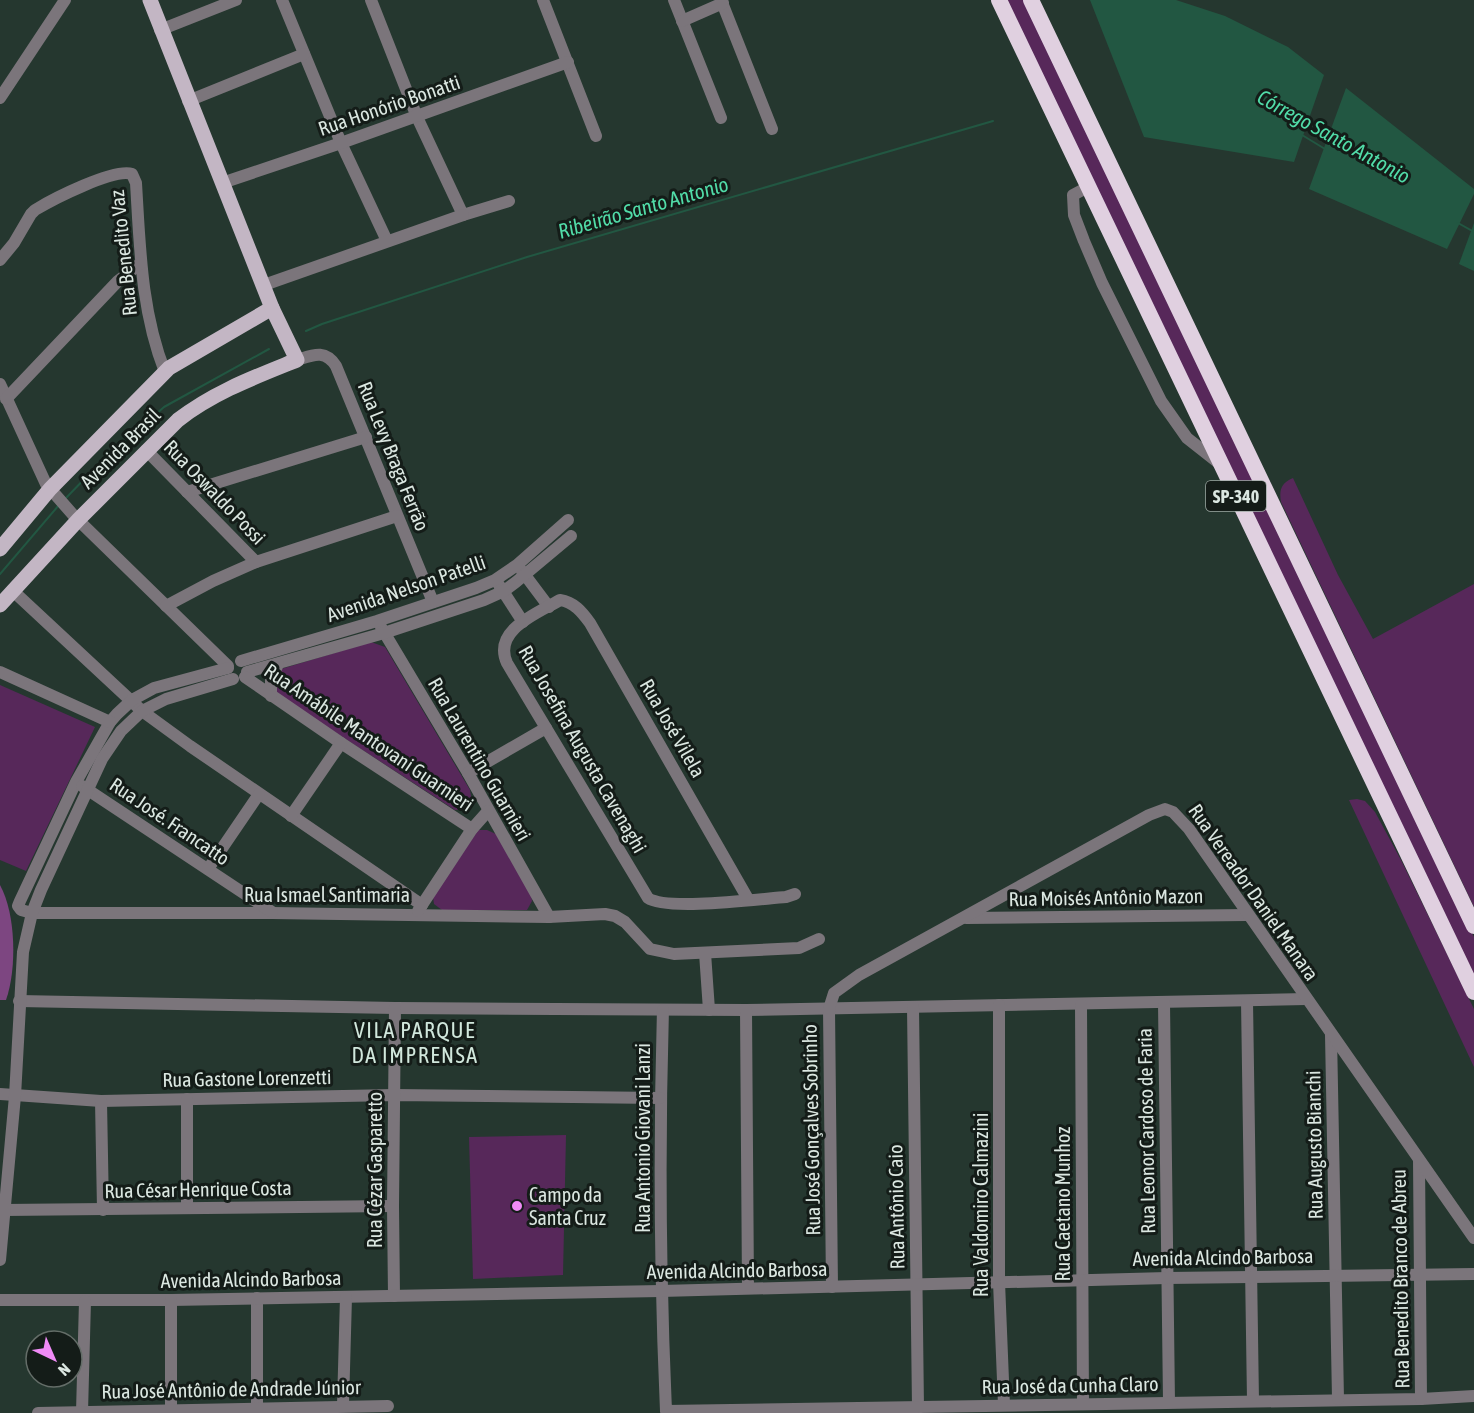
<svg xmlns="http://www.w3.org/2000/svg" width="1474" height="1413" font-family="'Asap Condensed',sans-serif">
  <rect width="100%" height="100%" fill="#25372f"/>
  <g fill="#57285a">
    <polygon points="1004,0 1026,0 1474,937 1474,982"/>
    <path d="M1293 478 1338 575 1373 639 1474 584V907L1281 502C1279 490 1281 483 1293 478Z"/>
    <polygon points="371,642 385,647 470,790 472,802 463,810 455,810 281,697 275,690 281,669"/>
    <polygon points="0,685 95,727 26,871 0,860"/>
    <polygon points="1357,799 1365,801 1375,812 1401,860 1474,1009 1474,1067 1349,800"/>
    <polygon points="478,830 487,830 496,834 531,894 532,901 527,910 442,910 434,904 433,897"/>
    <polygon points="566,1135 563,1275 473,1279 469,1137"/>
  </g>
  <path fill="#7d4681" d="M0 885C16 914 17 969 6 1000H0Z"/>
  <g fill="#225742">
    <polygon points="1090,0 1176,0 1225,16 1288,47 1324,75 1294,162 1144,137"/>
    <polygon points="1346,88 1474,189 1474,194 1447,249 1309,189"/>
    <polygon points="1474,223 1474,271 1459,264"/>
  </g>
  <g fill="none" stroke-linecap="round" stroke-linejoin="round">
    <g stroke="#225742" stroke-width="2">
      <polyline points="1302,135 1325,149"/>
      <polyline points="1458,223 1474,232"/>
      <polyline points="306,331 322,324 527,257 993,121"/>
      <polyline points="65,499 94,469 164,407 269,349"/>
      <polyline points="0,574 59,505"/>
    </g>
    <g stroke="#7b757b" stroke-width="12">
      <polyline points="282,0 341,143 387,241"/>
      <polyline points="371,0 417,117 463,215 509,201"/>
      <polyline points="543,0 596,136"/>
      <polyline points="674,0 721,118"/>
      <polyline points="721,0 772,129"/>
      <polyline points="682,21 723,3"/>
      <polyline points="160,30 236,0"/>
      <polyline points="0,98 65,0"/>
      <polyline points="188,101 304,54"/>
      <polyline points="222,183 341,143 568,62"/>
      <polyline points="1088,187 1073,195 1074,215 1084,241 1102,283 1161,401 1187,438 1220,464"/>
      <path d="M0 260 14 243 31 214 35 210C53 199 114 168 132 174L136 183C140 248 141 311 165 372"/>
      <polyline points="264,285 463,215"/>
      <path d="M297 360C313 355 325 349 336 366L433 602"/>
      <polyline points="0,384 46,484 75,517 228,666"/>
      <polyline points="6,399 118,281 141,263"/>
      <polyline points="146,450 256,562"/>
      <polyline points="187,492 366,437"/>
      <polyline points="522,571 549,607"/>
      <polyline points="499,585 523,622"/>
      <polyline points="12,590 142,711 190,746 422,905"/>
      <polyline points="166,606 213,581 256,562 397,516"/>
      <polyline points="381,627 468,773 549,917"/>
      <polyline points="241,661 377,621 476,588 495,580 517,565 568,520"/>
      <polyline points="228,668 154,688 132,700 117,714 110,722 76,782 20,901 18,906 21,910 32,913 272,913 549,917 605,914 615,916 625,922 650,949 674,954 799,948 819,939"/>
      <polyline points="0,672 110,722"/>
      <polyline points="247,672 384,633 484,600 504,591 516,582 571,536"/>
      <polyline points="245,677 341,743 472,829"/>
      <polyline points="271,696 271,681 278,664"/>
      <polyline points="468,773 546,728"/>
      <polyline points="82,786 272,912"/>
      <polyline points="291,816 341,743"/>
      <polyline points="208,869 259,794"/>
      <path d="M748 899 590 623C582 612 574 602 560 600 538 613 492 630 507 663L648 898C666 911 759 899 786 897L795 894"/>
      <polyline points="418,911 472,829 488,811"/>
      <polyline points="966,918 1247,915"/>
      <polyline points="705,953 709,1010"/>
      <polyline points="19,1001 395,1008 746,1010 1306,999"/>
      <polyline points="1247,1001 1253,1401"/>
      <polyline points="1164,1003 1169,1402"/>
      <polyline points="999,1005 999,1282 1004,1405"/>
      <polyline points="1081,1005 1083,1404"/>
      <polyline points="913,1007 918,1408"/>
      <path d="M663 1010C659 1144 660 1277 666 1411L1421 1399 1474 1396"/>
      <polyline points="746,1010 748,1288"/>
      <polyline points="1331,1035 1338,1399"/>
      <polyline points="0,1094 101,1101 394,1095 660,1098"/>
      <polyline points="101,1101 103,1210"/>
      <polyline points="1419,1160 1421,1399"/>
      <polyline points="187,1208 187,1099"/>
      <polyline points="4,1210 393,1206"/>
      <polyline points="0,1260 15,1096 23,952 32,913 41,890 102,759 121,731 142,711 166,699 233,679"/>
      <polyline points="832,1287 829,1009 834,993 859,975 1149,815 1165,809 1173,812 1189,829 1474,1238"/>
      <polyline points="394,1296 393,1206 395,1008"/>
      <polyline points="257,1298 257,1409"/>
      <polyline points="0,1300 171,1300 661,1291 1167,1278 1474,1274"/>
      <polyline points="343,1405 346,1297"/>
      <polyline points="171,1411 171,1300"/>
      <polyline points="82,1412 85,1301"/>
      <polyline points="38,1413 388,1406"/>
    </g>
    <g stroke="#c3b6c4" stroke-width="15">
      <polyline points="0,549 50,489 169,368 272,308"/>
      <path d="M0 605 78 520 178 420C214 392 255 377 297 360L272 308 150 0"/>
    </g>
    <g stroke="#e0d0e0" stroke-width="16">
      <polyline points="999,0 1474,992"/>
      <polyline points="1031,0 1474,926"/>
    </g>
  </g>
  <circle fill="#f08bf6" stroke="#141c18" stroke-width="2" cx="517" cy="1206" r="6"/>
  <g text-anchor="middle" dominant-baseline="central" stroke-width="6" stroke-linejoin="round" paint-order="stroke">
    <rect fill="#141c18" stroke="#9faaa5" stroke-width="1.5" x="1206" y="481" width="60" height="30" rx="4.5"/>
    <g font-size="18" font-weight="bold" fill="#dbe7e1">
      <text x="1236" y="496">SP-340</text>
    </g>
    <g font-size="20" fill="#dbe7e1" stroke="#141c18">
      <text transform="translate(389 105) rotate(-19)">Rua Honório Bonatti</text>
      <text transform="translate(123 253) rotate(-96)">Rua Benedito Vaz</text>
      <text transform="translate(120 448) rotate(-45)">Avenida Brasil</text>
      <text transform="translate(394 456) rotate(68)">Rua Levy Braga Ferrão</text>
      <text transform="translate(215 492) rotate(46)">Rua Oswaldo Possi</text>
      <text transform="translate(406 588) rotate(-19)">Avenida Nelson Patelli</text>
      <text transform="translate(673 728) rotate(60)">Rua José Vilela</text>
      <text transform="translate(369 737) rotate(34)">Rua Amábile Mantovani Guarnieri</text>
      <text transform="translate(583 749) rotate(60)">Rua Josefina Augusta Cavenaghi</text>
      <text transform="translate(480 759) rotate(60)">Rua Laurentino Guarnieri</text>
      <text transform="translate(170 821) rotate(34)">Rua José. Francatto</text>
      <text transform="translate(1254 892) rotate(55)">Rua Vereador Daniel Manara</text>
      <text x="327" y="894">Rua Ismael Santimaria</text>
      <text transform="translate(1106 897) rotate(-1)">Rua Moisés Antônio Mazon</text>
      <text transform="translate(247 1078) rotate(-1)">Rua Gastone Lorenzetti</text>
      <text transform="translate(811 1130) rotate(-91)">Rua José Gonçalves Sobrinho</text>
      <text transform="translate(1146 1131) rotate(-91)">Rua Leonor Cardoso de Faria</text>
      <text transform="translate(642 1138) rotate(-90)">Rua Antonio Giovani Lanzi</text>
      <text transform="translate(1314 1145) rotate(-91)">Rua Augusto Bianchi</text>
      <text transform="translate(374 1170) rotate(-90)">Rua Cézar Gasparetto</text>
      <text transform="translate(198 1189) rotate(-1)">Rua César Henrique Costa</text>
      <text transform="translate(1062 1204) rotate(-90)">Rua Caetano Munhoz</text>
      <text transform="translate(980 1205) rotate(-90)">Rua Valdomiro Calmazini</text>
      <text transform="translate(896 1207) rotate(-91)">Rua Antônio Caio</text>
      <text transform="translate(1223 1257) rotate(-1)">Avenida Alcindo Barbosa</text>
      <text transform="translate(737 1270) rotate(-1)">Avenida Alcindo Barbosa</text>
      <text transform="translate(251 1279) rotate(-1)">Avenida Alcindo Barbosa</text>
      <text transform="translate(1400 1279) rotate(-91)">Rua Benedito Branco de Abreu</text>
      <text transform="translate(1070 1385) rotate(-1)">Rua José da Cunha Claro</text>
      <text transform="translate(231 1389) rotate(-1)">Rua José Antônio de Andrade Júnior</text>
    </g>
    <g font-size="20" fill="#dbe7e1" stroke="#141c18" text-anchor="start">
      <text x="529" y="1194">Campo da<tspan x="529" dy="23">Santa Cruz</tspan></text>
    </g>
    <g font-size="21" font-style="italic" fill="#51dca8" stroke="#141c18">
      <text transform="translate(1334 136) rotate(29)">Córrego Santo Antonio</text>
      <text transform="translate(643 207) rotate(-16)">Ribeirão Santo Antonio</text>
    </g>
    <g font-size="22" letter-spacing="1.5" fill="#d1e7dc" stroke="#141c18">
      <text x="415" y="1030">VILA PARQUE<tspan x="415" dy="25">DA IMPRENSA</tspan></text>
    </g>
  </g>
  <g transform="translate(54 1359) rotate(136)"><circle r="28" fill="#141c18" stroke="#646d68" stroke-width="1.5"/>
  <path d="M0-4.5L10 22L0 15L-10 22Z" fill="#f08bf6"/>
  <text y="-9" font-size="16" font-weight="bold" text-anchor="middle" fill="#dbe7e1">N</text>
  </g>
</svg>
